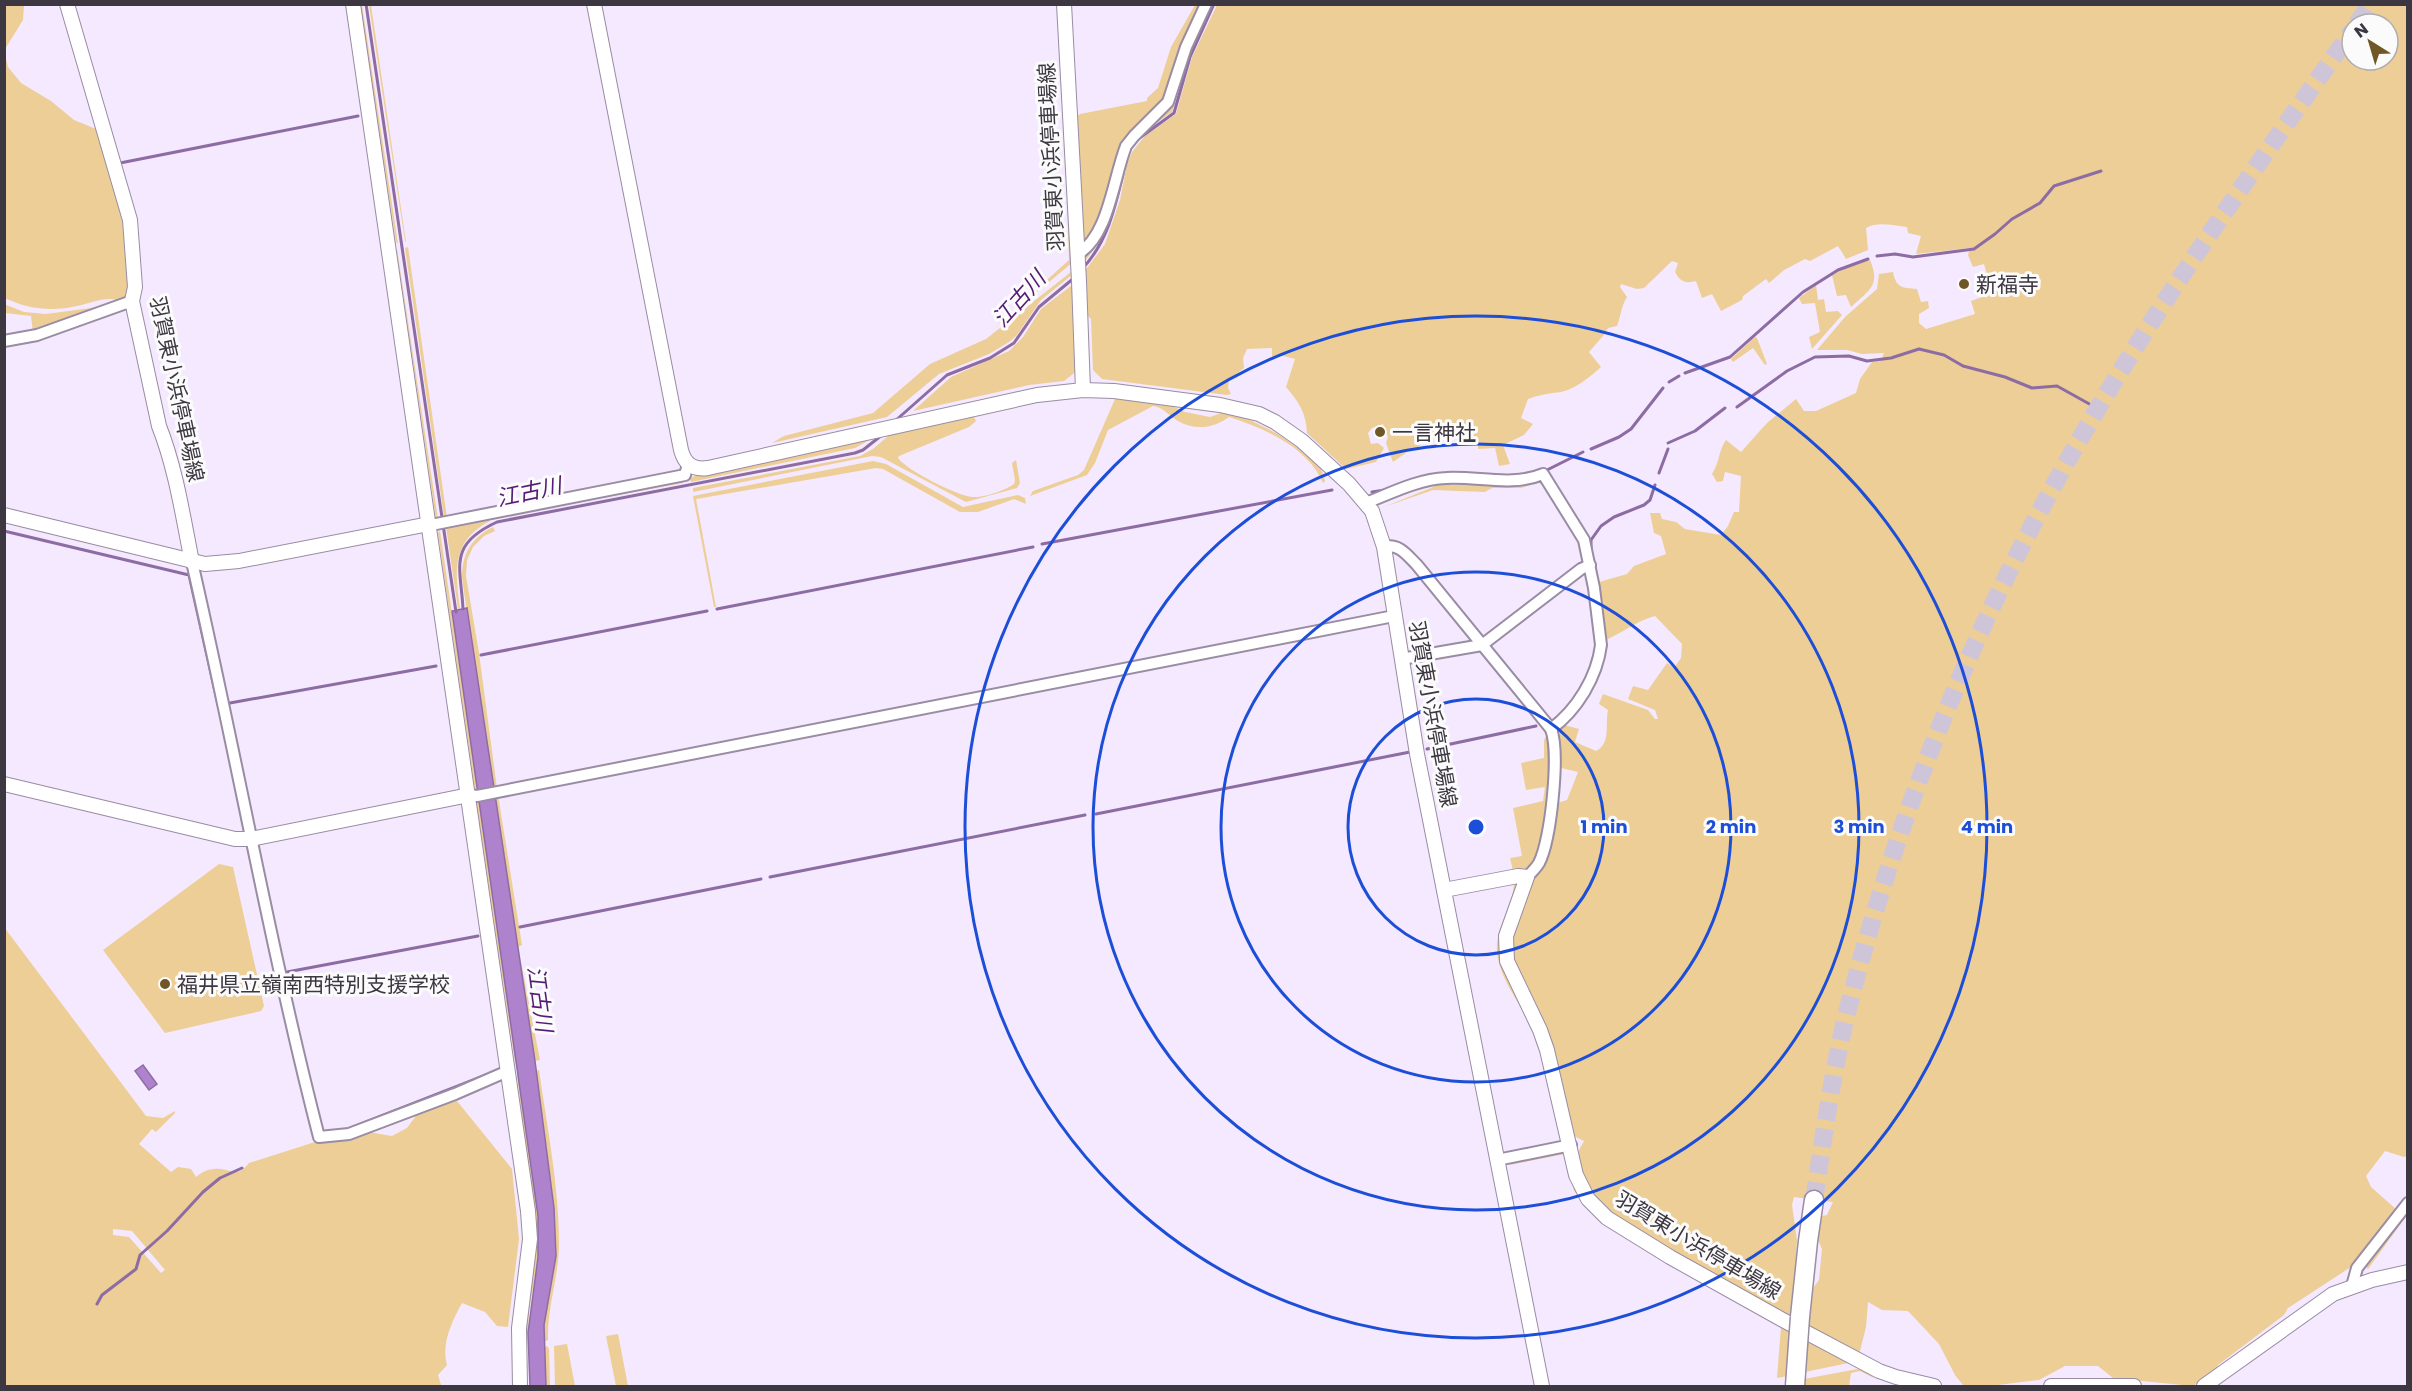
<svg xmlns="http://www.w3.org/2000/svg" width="2412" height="1391" font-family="Poppins,'Noto Sans JP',sans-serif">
  <rect width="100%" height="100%" fill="#f4e9fe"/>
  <g fill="#edce96" fill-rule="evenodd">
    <polygon points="5,4 24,5 23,20 5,49"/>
    <polygon points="360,5 362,5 398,244 396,242"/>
    <polygon points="369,5 371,5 406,242 405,241"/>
    <polygon points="1195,5 1204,5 1169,94 1132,134 1096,233 1083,246 1075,118 1080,114 1147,101 1147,98 1158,88 1171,47"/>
    <polygon points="1209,5 1212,5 1188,56 1172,112 1143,132 1128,149 1106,225 1100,241 1083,264 1083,256 1100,236 1127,148 1135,137 1170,104 1184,58"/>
    <path d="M1217 5H2407L2408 1155 2404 1157 2385 1151 2366 1176 2371 1187 2397 1210 2357 1263 2288 1308 2284 1315 2218 1365 2213 1376 2192 1386 2113 1378 2098 1366H2065L2039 1380 1998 1385H1963L1955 1375 1939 1344 1908 1311 1882 1310 1868 1302 1866 1327 1859 1355 1808 1329 1813 1288 1819 1280 1822 1249 1818 1240 1822 1216 1827 1215 1833 1202 1794 1197 1792 1205 1797 1240 1792 1319 1669 1252 1598 1206 1579 1170 1578 1152 1584 1141 1572 1135 1509 950 1554 804 1567 800 1578 772 1557 767 1561 724 1579 729 1575 742 1596 751C1611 744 1605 724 1608 710L1599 704 1603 694 1648 710 1655 719H1658L1655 710 1628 699 1633 686 1648 690 1667 663 1674 668 1681 658 1682 644 1655 616C1638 620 1622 633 1606 640L1599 582 1627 574 1634 566 1666 554 1661 536 1654 533 1650 513H1660L1662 519 1676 522 1685 529 1721 535 1728 526 1734 512H1739L1741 476 1725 472 1723 481 1717 482 1712 474C1719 464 1719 449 1726 440L1741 452 1767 423 1796 399 1804 411H1816L1856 393 1860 379 1872 362 1881 361 1884 353 1862 354 1847 350H1817L1845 317 1877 289 1879 274 1893 272C1896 287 1901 288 1917 289L1921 302 1928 301 1929 308 1919 314V323L1926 329 1975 314 1971 301 1982 297 1985 279 1988 278 1984 264 1973 267 1968 255 1970 248 1916 254 1921 236 1908 233 1907 227C1894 226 1878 221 1866 228L1868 250 1846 259 1838 246 1810 261 1805 259 1784 270 1769 283 1766 279 1743 296 1742 300 1721 311 1712 294 1702 298 1696 281C1684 284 1680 281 1675 272L1678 263 1672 261 1644 288 1637 289 1621 284 1620 287 1627 297C1621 306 1621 316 1617 326L1608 328 1603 336 1589 352 1601 367C1590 377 1575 389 1561 392 1549 393 1539 395 1528 399L1521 418 1533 424 1524 435 1503 445 1510 464 1499 466 1495 448 1478 449V444H1461L1451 436 1447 439H1421L1420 446 1407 452 1393 462 1386 443 1388 437 1383 424 1372 428 1368 433 1371 444 1378 443 1384 448 1376 462 1346 469 1307 433C1306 413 1299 402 1286 387L1295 359 1280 355 1272 357V348L1247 349 1243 358 1244 368 1229 380 1228 388 1231 394 1227 395 1102 379 1093 370 1091 319 1087 315 1084 272 1105 244 1120 200 1127 164 1132 152 1145 136 1176 114 1192 57ZM2352 24H2388V60H2352Z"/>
    <path d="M4 50 8 67 21 83 51 101 74 120 96 129 127 220 129 295C119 305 120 299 109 299 99 299 87 304 77 306 52 312 27 309 5 298Z"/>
    <polygon points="1065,120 1073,262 994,328 1069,260"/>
    <polygon points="408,247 447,518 444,517 405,248"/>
    <polygon points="397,249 438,519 436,519 397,253"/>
    <path d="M1870 260C1881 286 1869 290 1851 307L1846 295 1837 296 1832 275 1854 264Z"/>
    <polygon points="1071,272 1073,274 1041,300 1017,335 1009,342 989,354 939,374 887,417 772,443 784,436 873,413 930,364 986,339"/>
    <polygon points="1072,285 1075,291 1078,370 1064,381 1029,385 913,411 951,377 1009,351 1023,337 1041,309"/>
    <polygon points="1816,285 1818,300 1824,299 1826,312 1838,311 1842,315 1812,349 1809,337 1820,332 1815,303 1802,304 1799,298"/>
    <polygon points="4,304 24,312 46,314 106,306 33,332 31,316 5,313"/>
    <polygon points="1755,337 1757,338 1767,364 1765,365 1753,348 1733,362 1731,359"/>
    <path d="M1115 399 1170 405 1185 412 1210 417 1224 412 1252 421 1276 433 1301 450 1321 469 1325 481 1323 483C1308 447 1264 428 1229 417 1214 428 1195 431 1178 421 1169 416 1163 407 1153 406L1108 430 1095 463 1087 475 1030 496 1033 491 1078 475 1084 470Z"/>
    <path d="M973 415 976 421 969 427 899 456 898 458C906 470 959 497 973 497 984 498 1006 490 1014 484L1015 480 1012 463 1016 460 1020 483 1017 488 966 502 881 457 872 456 693 492V488L860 456 873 449 894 431Z"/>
    <polygon points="871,436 866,442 855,448 691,482 690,479 694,476"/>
    <polygon points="873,461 886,464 963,507 1018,495 1025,498 1026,504 1014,499 978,512 960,512 883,469 876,468 696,499 716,607 714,607 693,496"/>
    <polygon points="682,480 683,483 495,518"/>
    <polygon points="1540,481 1544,484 1538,483 1521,488 1492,488 1485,492 1433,490 1384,507 1438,485 1518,484"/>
    <path d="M488 518 490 521C451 541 455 571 460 608L458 609 446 527Z"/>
    <path d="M493 527 495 531 484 536 473 547 467 560 466 576 479 653 497 789H493L462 578C462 554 471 538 493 527Z"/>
    <polygon points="440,531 478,792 475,791 438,533"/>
    <polygon points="1548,733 1551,750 1544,831 1535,862 1526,868 1513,871 1510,858 1522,856 1513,808 1543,801 1545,787 1526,790 1521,763 1544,758 1544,740"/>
    <polygon points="498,795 522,945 518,947 540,1060 535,1061 494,796"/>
    <polygon points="479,799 518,1064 515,1062 476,801"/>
    <polygon points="219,864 233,867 264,1006 261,1011 165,1033 103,950"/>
    <path d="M1513 880 1519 883 1503 937 1536 1029 1563 1143C1553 1106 1548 1066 1533 1031 1522 1004 1499 980 1497 951 1495 927 1518 896 1513 880Z"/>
    <path d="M4 927 146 1116 163 1118 175 1111V1113L156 1132 152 1129 139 1144 171 1172 178 1167 191 1169 196 1177C201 1173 207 1169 214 1169 230 1167 236 1180 249 1163L318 1141 368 1132 392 1136 407 1128 418 1113 451 1100 457 1101 512 1169 519 1239 508 1327 497 1326 485 1312 462 1303C452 1321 441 1344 447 1365L438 1375 441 1385 445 1386H5ZM113 1229 132 1231 165 1270 161 1273 129 1237 113 1235Z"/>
    <path d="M539 1070C547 1127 559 1186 559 1244 559 1276 547 1307 548 1340L544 1342V1325L556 1256V1241L552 1191 536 1071Z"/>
    <polygon points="517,1074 519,1074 538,1216 538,1257 529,1312 527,1345 525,1344 524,1334 536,1238"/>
    <polygon points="1566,1151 1578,1190 1597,1215 1698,1278 1791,1329 1788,1376 1777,1378 1781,1327 1668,1263 1596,1217 1574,1191 1565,1154 1509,1165 1516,1161"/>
    <polygon points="2407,1208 2407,1215 2368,1269 2364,1264"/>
    <polygon points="618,1334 628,1386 616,1386 606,1336"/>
    <polygon points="1807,1338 1853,1362 1805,1372"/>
    <polygon points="567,1344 575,1386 555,1386 554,1346"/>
    <polygon points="547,1346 549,1349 550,1386 546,1386 545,1347"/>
    <polygon points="1863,1368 1874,1378 1860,1371 1851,1373 1849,1386 1804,1386 1804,1379"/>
  </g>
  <g fill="#af82ce" stroke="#8d6ca4" stroke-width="1.5">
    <polygon points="467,608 535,1061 554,1208 556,1256 544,1325 546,1386 530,1386 528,1333 538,1257 538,1216 452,611"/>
    <polygon points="143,1065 157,1084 149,1090 135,1071"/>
  </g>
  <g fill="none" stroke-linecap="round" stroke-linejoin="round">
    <g stroke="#8d6ca4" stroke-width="3">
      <polyline points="366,4 456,612"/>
      <polyline points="1141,137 1174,113 1190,57 1214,4"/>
      <polyline points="120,163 358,116"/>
      <polyline points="1877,256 1895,254 1913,257 1974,249 1995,234 2012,219 2040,203 2054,186 2101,171"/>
      <path d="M1082 269C1107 243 1115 208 1123 174"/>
      <polyline points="1685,373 1730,357 1803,292 1838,270 1868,259"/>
      <polyline points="1669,382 1679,376"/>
      <polyline points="1737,407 1787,371 1815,357 1849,356 1867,361 1891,358 1919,349 1944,355 1963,366 2005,377 2032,388 2057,386 2102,411"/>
      <polyline points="895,421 947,375 990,358 1014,343 1039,307 1074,278"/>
      <polyline points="1668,443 1695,431 1725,408"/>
      <polyline points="1591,449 1619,437 1631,429 1663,388"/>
      <polyline points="1545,471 1583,452"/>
      <polyline points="1659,473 1668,449"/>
      <polyline points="1372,492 1385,490"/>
      <polyline points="4,531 189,575 218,705"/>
      <polyline points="1042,544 1332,490"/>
      <polyline points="1591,548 1591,540 1601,526 1614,517 1644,505 1650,500 1655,485"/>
      <path d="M463 609C461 567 447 545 497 522L855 453 863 450 882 435"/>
      <polyline points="717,609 1033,547"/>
      <polyline points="481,655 707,611"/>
      <polyline points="230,703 436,666"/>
      <polyline points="1427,749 1536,726"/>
      <polyline points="1096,814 1410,752"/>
      <polyline points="770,877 1085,815"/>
      <polyline points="520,927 761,879"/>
      <polyline points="287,972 478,936"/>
      <polyline points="341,1130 348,1129 486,1075"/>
      <polyline points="97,1304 102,1295 136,1269 140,1255 167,1231 203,1192 220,1178 242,1168"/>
    </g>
    <g stroke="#cfc5d8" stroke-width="18" stroke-dasharray="18 9" stroke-linecap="butt">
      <polyline points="2357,24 2370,4"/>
      <path d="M1814 1200C1824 1134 1833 1066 1850 1001 1895 826 1962 655 2048 496 2136 333 2245 182 2352 31"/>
    </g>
    <defs>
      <g id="street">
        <path d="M1078 254C1109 235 1113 179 1126 146L1134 136 1168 102 1186 47 1206 4"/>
        <polyline points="4,341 37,335 132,301"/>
        <path d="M1366 503C1391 493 1419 479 1446 478 1478 476 1512 487 1543 474L1584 540 1594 588 1601 645C1597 677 1577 710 1551 729 1560 753 1551 840 1539 863 1536 868 1531 873 1527 877"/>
        <polyline points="429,524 436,524 685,475 688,464"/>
        <path d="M1384 547C1399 543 1407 555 1417 565L1551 729"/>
        <path d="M192 562C236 753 270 947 319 1137L349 1134 455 1094 508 1071"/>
        <polyline points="1401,659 1482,645 1581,569 1590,565"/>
        <polyline points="469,795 477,796 1394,616"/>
        <polyline points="1497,1160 1571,1145"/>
        <polyline points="2352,1286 2357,1268 2408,1203"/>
      </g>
      <g id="secondary">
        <path d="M67 4 130 220 135 287 132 301 159 426C176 469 183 517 192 562"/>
        <polyline points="353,4 528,1211 530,1239 519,1328 520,1386"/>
        <path d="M594 4 681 450C685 465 694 470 708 468L1037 395 1083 390 1114 391 1220 405 1259 414 1275 422 1302 441 1349 484 1372 511 1384 547 1417 754 1542 1386"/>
        <polyline points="1064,4 1079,281 1083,390"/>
        <polyline points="4,515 205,564 239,561 429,524"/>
        <polyline points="4,784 235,839 251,839 469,795"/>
        <polyline points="1444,890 1518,876 1527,877 1506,936 1507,961 1540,1030 1547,1050 1576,1175 1588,1199 1607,1218 1670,1257 1781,1319 1879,1371 1896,1377 1934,1386"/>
        <polyline points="2051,1386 2134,1386"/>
        <polyline points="2204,1386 2333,1294 2372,1280 2408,1272"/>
      </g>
      <polyline id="highway" points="1800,1317 1808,1241 1814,1200"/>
    </defs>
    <use href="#street" stroke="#998ca3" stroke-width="14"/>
    <use href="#secondary" stroke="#998ca3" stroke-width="16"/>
    <use href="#highway" stroke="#998ca3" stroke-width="21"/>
    <use href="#street" stroke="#fff" stroke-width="10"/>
    <use href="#secondary" stroke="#fff" stroke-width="14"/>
    <use href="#highway" stroke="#fff" stroke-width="18"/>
    <defs>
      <polyline id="highway-bridge" points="1795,1386 1800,1317"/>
    </defs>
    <use href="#highway-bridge" stroke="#998ca3" stroke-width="21" stroke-linecap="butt"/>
    <use href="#highway-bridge" stroke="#fff" stroke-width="18"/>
  </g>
  <g fill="none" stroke="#1d4ed8" stroke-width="3">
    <circle cx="1476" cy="827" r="128"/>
    <circle cx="1476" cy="827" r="255"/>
    <circle cx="1476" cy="827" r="383"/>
    <circle cx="1476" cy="827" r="511"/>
  </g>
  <g fill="#6f5727" stroke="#fbfbfb" stroke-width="2">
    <circle cx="1964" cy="284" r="6"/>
    <circle cx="1380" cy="432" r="6"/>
    <circle cx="165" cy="984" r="6"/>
  </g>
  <g text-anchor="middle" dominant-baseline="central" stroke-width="6" stroke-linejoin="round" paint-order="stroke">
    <g font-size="21" fill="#3d3741" stroke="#fbfbfb">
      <text transform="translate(1051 157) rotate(-93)">羽賀東小浜停車場線</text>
      <text transform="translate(177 389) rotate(78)">羽賀東小浜停車場線</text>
      <text transform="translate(1433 714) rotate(80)">羽賀東小浜停車場線</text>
      <text transform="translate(1698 1245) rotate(31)">羽賀東小浜停車場線</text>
    </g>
    <g font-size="21" fill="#3d3741" stroke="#fbfbfb" text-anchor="start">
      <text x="1976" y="284">新福寺</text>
      <text x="1392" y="432">一言神社</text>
      <text x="177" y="984">福井県立嶺南西特別支援学校</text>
    </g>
    <g font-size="22" font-style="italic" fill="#551a75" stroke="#fbfbfb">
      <text transform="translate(1019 299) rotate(-48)">江古川</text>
      <text transform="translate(529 492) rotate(-12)">江古川</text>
      <text transform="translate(540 999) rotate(82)">江古川</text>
    </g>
  </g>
  <circle cx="1476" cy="827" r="9" fill="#1d4ed8" stroke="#fbfbfb" stroke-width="3"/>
  <g font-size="18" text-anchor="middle" font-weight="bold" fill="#1d4ed8" stroke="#fbfbfb" stroke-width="6" stroke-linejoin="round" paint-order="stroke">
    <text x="1604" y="833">1 min</text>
    <text x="1731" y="833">2 min</text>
    <text x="1859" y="833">3 min</text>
    <text x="1987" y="833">4 min</text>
  </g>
  <rect width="2412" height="1391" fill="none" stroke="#3d3741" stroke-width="12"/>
  <g transform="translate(2370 42) rotate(323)"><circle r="28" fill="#fbfbfb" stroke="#afadb1" stroke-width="1.5"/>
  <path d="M0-4.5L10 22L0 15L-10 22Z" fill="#6f5727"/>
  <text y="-9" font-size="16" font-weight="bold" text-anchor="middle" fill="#3d3741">N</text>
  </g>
</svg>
